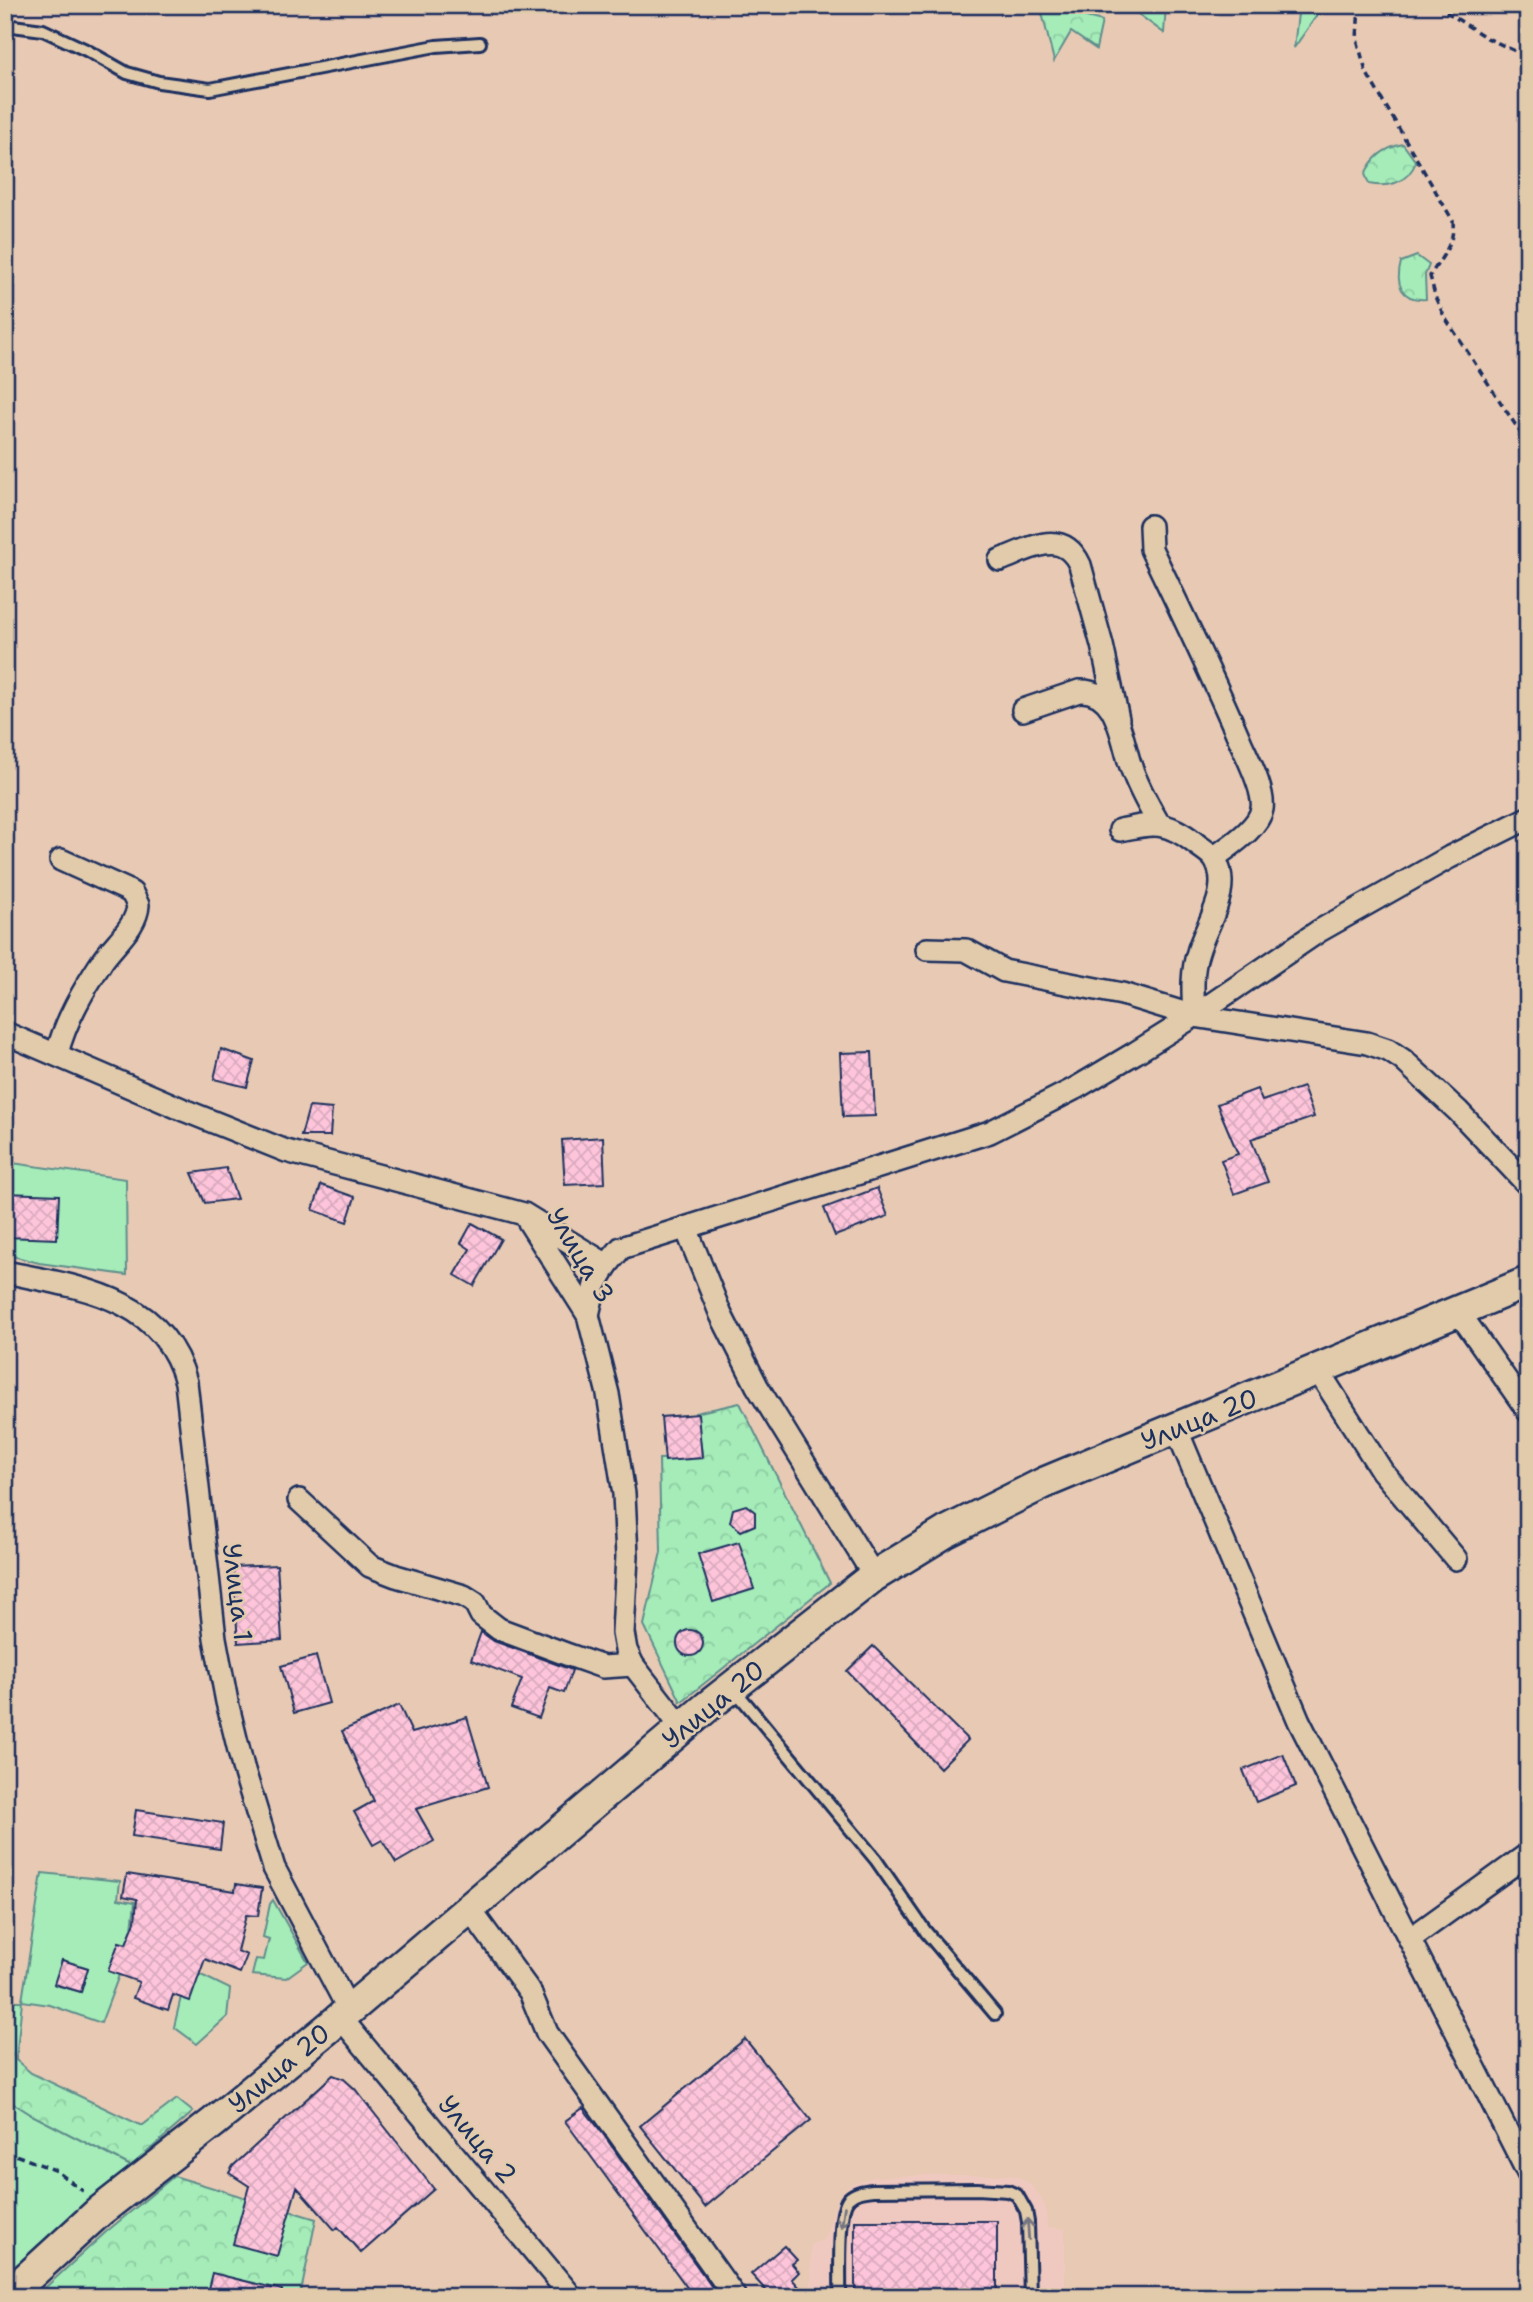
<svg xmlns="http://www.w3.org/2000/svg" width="1533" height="2302" font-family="'Shantell Sans',sans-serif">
  <defs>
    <pattern id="forest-crowns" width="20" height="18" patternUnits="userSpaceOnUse" patternTransform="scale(1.75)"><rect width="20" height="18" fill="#a5ecb9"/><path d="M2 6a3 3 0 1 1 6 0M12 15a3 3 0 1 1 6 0" fill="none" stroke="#8dcba1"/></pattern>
    <pattern id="building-cross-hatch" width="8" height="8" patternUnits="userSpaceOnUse" patternTransform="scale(1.75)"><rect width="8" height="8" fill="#fec5da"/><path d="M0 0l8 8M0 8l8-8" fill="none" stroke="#d9aabe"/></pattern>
  </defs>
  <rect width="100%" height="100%" fill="#e8cab4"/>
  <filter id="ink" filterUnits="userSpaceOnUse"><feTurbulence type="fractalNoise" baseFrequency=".0143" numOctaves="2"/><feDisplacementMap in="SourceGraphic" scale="14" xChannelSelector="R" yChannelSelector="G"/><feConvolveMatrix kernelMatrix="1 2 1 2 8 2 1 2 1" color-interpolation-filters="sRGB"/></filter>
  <g filter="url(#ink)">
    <polygon fill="#efc8bf" points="933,2175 1007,2175 1017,2176 1030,2184 1039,2195 1045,2206 1048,2227 1065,2229 1065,2297 811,2297 811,2244 825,2239 836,2202 842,2192 851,2184 873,2177"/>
    <g fill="#a5ecb9" stroke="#608e8c" stroke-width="2" fill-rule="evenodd">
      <polygon points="5,1162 126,1179 127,1275 39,1263 5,1254"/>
      <path d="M42 1873 120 1881 118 1899 135 1902 132 1929 126 1944 119 1942 108 1971 119 1975 101 2023 50 2005 22 2001ZM62 1960 88 1968 81 1992 55 1985Z"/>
      <polygon points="273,1900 308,1962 286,1978 252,1975 256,1959 264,1960 269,1939 263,1937 270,1904"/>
      <polygon points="199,1974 230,1989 227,2017 197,2044 174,2027 181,1997"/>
      <polygon points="5,2098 32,2115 131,2166 5,2275"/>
    </g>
    <g fill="url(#forest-crowns)" stroke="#608e8c" stroke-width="2">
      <polygon points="1040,5 1102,21 1096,49 1071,32 1054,61"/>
      <polygon points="1126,5 1166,5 1164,33"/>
      <polygon points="1299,5 1324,5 1294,48"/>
      <path d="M1403 144 1416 162C1408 182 1390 188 1369 184L1365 174C1373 157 1384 148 1403 144Z"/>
      <path d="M1417 256 1429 265 1425 275 1426 299C1401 301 1395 284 1401 262Z"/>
      <polygon points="740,1403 830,1583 681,1702 644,1625 661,1552 659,1459 703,1458 695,1413"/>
      <polygon points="5,2001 22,2001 16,2060 31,2073 140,2125 143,2125 177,2099 193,2112 131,2166 32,2115 5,2098"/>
      <polygon points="174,2176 316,2219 300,2297 35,2297 106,2232"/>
    </g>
    <g fill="url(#building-cross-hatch)" stroke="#1b2f5e" stroke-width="2">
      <polygon points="221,1049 254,1061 247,1087 214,1079"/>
      <polygon points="872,1052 875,1116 843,1117 840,1053"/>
      <polygon points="1303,1087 1314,1117 1251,1139 1268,1182 1234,1194 1221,1160 1238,1154 1217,1104 1257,1089 1262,1101"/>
      <polygon points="309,1107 332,1109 330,1136 301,1136"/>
      <polygon points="603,1137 605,1183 565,1185 562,1140"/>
      <polygon points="226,1168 237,1199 205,1203 192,1173"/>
      <polygon points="321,1185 355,1197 347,1222 313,1210"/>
      <polygon points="877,1188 888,1216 835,1236 824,1208"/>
      <polygon points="5,1193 59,1195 57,1239 5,1237"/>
      <polygon points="472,1223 501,1239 474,1286 455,1275 470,1249 461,1243"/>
      <polygon points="698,1414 702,1458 665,1461 661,1417"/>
      <polygon points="746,1505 755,1512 755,1525 741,1531 730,1522 733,1509"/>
      <polygon points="739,1542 754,1589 713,1602 698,1554"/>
      <polygon points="277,1565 282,1640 238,1643 233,1567"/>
      <circle cx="690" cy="1643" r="13"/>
      <polygon points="481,1632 494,1641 572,1670 564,1693 550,1688 539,1718 511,1708 522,1679 471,1660"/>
      <polygon points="873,1646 968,1740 940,1768 847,1671"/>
      <polygon points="316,1656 329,1703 294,1713 281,1666"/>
      <polygon points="399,1705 412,1733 467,1717 488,1787 416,1809 434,1841 396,1863 382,1840 373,1845 354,1812 374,1801 342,1731"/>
      <polygon points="1283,1754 1296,1786 1256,1802 1243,1770"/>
      <polygon points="136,1810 223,1823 220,1849 132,1836"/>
      <polygon points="127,1874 235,1891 236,1884 262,1888 258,1916 246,1915 237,1951 247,1955 240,1973 205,1959 190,2001 173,1995 168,2010 133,1998 139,1982 108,1971 119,1942 126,1944 135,1922 137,1899 123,1896"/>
      <polygon points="62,1960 88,1968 81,1992 54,1984"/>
      <polygon points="745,2039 811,2120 705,2207 640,2126"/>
      <polygon points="333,2075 344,2079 355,2089 434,2189 361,2253 338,2227 335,2230 297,2187 277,2256 233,2244 249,2186 229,2173 233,2166"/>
      <polygon points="583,2108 603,2134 719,2297 694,2297 565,2121"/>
      <rect x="855" y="2221" width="142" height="76"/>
      <polygon points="784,2246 797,2260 792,2264 799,2272 792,2279 808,2297 772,2297 751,2274"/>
      <polygon points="212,2273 282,2290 281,2297 206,2297"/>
    </g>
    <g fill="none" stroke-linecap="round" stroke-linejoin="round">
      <defs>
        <g id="lane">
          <polyline points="5,25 43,30 86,50 127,73 159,82 210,89 436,46 480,43"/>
          <polyline points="734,1689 876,1860 926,1932 995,2014"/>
          <path d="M840 2297C841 2277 837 2213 848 2199 855 2192 864 2191 873 2190L977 2189 1008 2191 1017 2195 1026 2211 1028 2222 1030 2297"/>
        </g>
        <g id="street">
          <path d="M1150 526 1151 549C1182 613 1213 677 1241 743 1248 759 1265 791 1262 809 1258 829 1229 846 1214 858"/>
          <path d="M1000 560C1030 549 1062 527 1080 565L1102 645 1118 719"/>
          <path d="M1023 710 1079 691C1117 689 1121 737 1130 764 1137 785 1148 805 1159 824"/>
          <path d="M1120 830C1153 823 1166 820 1195 843 1201 848 1211 853 1215 860 1233 889 1206 924 1198 952 1191 973 1193 995 1194 1016"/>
          <polyline points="927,949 966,950 1004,971 1122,994 1194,1016 1367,1043 1388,1050 1403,1060 1458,1111 1528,1185"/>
          <polyline points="5,1033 186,1111 286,1151 524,1214 607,1265 621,1248 990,1132 1076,1088 1135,1053 1194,1016 1319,931 1450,857 1528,818"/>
          <path d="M57 1054C65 1021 84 989 103 960 115 943 137 926 138 905L132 893 125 889 61 860"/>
          <polyline points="527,1219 588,1315 608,1394 624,1494 627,1556 623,1633 626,1650 633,1665 682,1728"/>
          <polyline points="686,1228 721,1315 757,1386 874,1576"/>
          <path d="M5 1272C79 1287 163 1296 186 1382L215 1638 227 1702 243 1767 274 1868 349 2010"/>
          <polyline points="1458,1311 1528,1411"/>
          <polyline points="588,1315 595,1285 607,1265"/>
          <polyline points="1317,1369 1382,1471 1456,1559"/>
          <polyline points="1176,1428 1299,1721 1528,2173"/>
          <polyline points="299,1500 370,1566 396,1576 464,1596 475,1603 481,1615 499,1629 566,1654 603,1667 633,1665"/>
          <polyline points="469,1908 530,1992 547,2033 735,2297"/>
          <polyline points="1410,1939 1528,1854"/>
          <polyline points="340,2017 572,2297"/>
        </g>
        <polyline id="secondary" points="6,2297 100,2211 214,2122 327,2029 708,1706 874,1576 946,1532 1046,1482 1528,1282"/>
      </defs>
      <use href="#lane" stroke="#1b2f5e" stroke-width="16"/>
      <use href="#street" stroke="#1b2f5e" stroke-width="26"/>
      <use href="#secondary" stroke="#1b2f5e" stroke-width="35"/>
      <g stroke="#1b2f5e" stroke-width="3.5" stroke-dasharray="7 5" stroke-linecap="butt">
        <path d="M1359 5 1357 39 1366 72 1453 221C1455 244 1441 257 1430 276L1436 299 1444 316 1528 444"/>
        <polyline points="1436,5 1485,37 1528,57"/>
        <polyline points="5,2151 55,2170 83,2191"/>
      </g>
      <use href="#lane" stroke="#e2cbab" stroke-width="10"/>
      <use href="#street" stroke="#e2cbab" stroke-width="21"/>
      <use href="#secondary" stroke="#e2cbab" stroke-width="30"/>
    </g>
    <defs><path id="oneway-shaft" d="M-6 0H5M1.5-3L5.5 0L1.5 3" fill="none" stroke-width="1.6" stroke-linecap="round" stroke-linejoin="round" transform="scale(1.75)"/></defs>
    <g stroke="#757581">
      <use href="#oneway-shaft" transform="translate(843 2217) rotate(98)"/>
      <use href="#oneway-shaft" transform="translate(1028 2229) rotate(-94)"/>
    </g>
  </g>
  <g text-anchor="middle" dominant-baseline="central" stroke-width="5" stroke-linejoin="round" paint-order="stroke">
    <g font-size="26" fill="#1b2f5e" stroke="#e2cbab">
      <text transform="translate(581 1255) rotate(59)">Улица 3</text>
      <text transform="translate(1199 1419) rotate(-22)">Улица 20</text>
      <text transform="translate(238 1592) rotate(83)">Улица 1</text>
      <text transform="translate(713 1704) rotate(-39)">Улица 20</text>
      <text transform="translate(279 2068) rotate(-40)">Улица 20</text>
      <text transform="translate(478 2139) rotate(50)">Улица 2</text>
    </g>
  </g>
  <rect width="1533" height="2302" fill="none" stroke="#e2cbab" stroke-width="28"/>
  <rect x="14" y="14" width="1505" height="2274" fill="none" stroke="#1b2f5e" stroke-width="2.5" filter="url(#ink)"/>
</svg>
